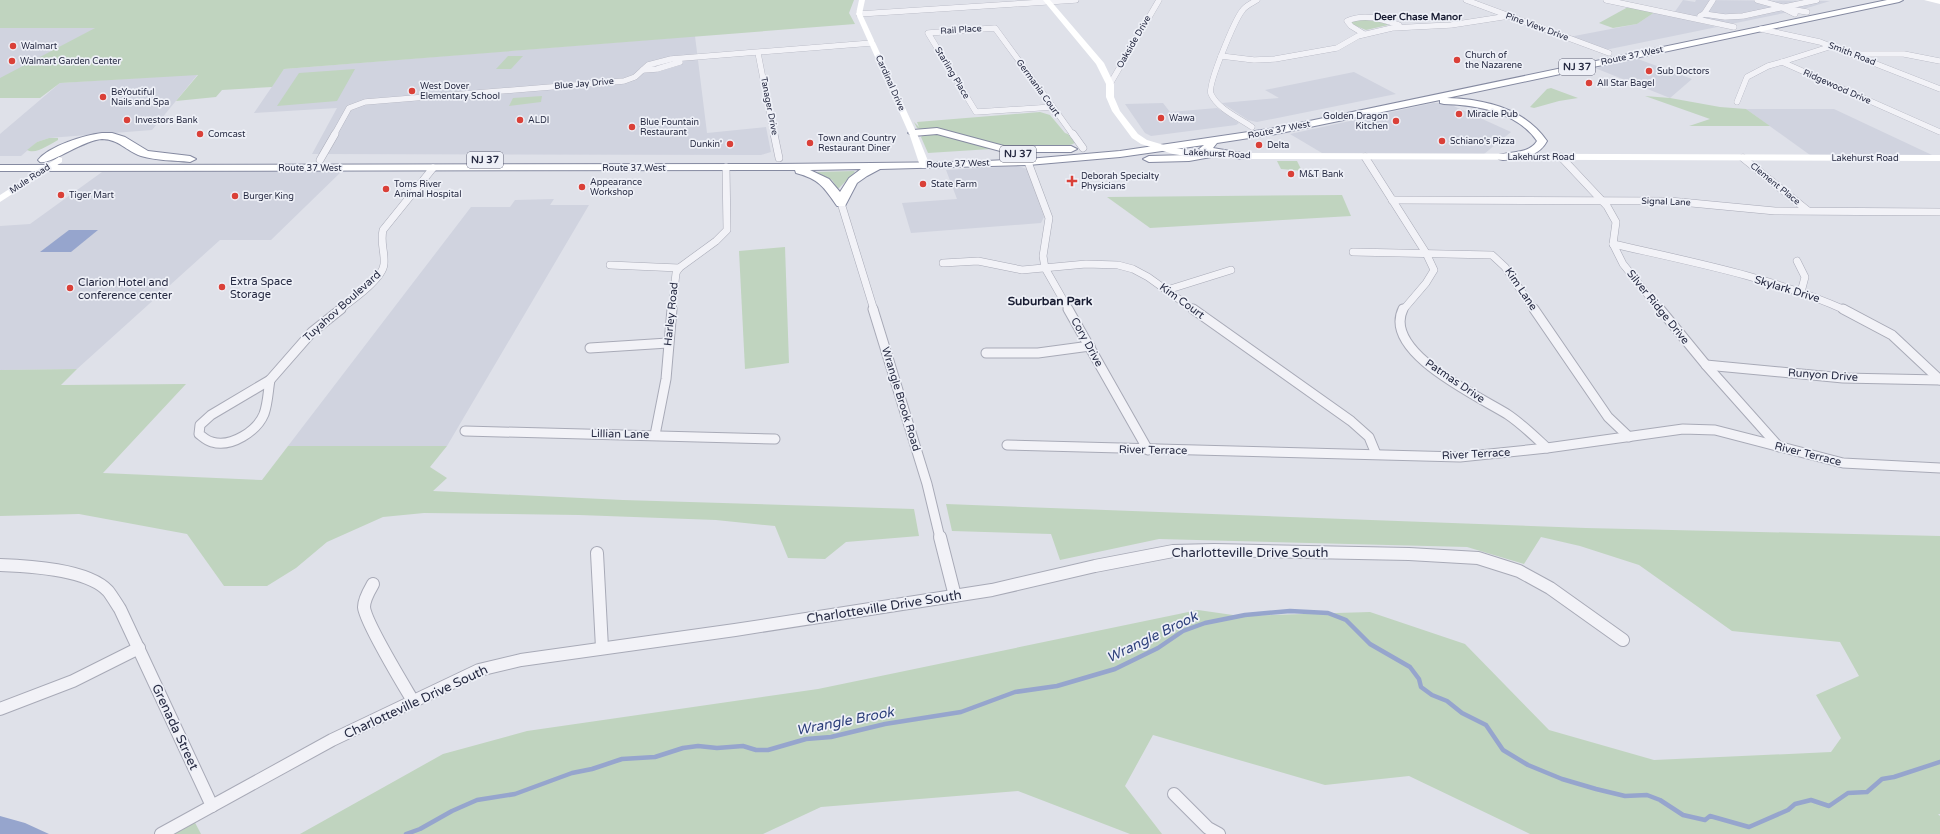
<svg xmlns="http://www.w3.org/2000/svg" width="1940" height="834" font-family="'Varela Round',sans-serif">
  <rect width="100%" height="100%" fill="#dfe1e9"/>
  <g fill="#d0d3df">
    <polygon points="1683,0 1695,2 1696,0 1830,1 1804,9 1731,24 1674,13"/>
    <polygon points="1655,12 1717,27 1610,49 1606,49 1569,37 1637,24"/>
    <polygon points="0,28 96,28 0,79"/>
    <polygon points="695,36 707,133 766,127 771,152 761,155 312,154 337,108 254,113 284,69"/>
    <polygon points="1638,59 1692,79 1670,98 1595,68"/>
    <polygon points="1354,72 1396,94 1257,122 1248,120 1222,103 1279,98 1265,90"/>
    <polygon points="198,74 152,130 49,138 37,142 21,156 0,156 0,134 60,83"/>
    <polygon points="1163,103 1170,112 1217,108 1239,123 1236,125 1151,136 1145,133 1125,104"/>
    <polygon points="1433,103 1447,103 1511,132 1484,154 1322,153 1290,134"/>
    <polygon points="1746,109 1834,109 1932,155 1810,155"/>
    <polygon points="1018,166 1027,169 1044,217 1041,223 911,233 902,203 957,199 946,170"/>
    <polygon points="342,171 271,240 220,240 77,369 0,370 0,226 30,224 102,172"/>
    <polygon points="554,199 550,205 589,205 447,446 288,446 471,207 510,207 515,200"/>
  </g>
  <g fill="#c0d4bf">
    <polygon points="0,0 854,0 849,13 855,24 284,69 272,87 222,90 216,97 176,101 198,75 60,83 40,98 0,98 0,78 95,28 0,28"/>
    <polygon points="1628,7 1655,12 1637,24 1613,28 1599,23"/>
    <polygon points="1368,19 1387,24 1388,25 1366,30 1351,24 1352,21"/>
    <polygon points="508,56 523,56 511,69 496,69"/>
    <polygon points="355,69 337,101 277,106 299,73"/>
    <polygon points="1551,88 1578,98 1559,101 1534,108 1530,107 1547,89"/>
    <polygon points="542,96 541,102 509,106 513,98"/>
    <polygon points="1645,96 1670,98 1720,107 1746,109 1770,126 1689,126 1710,119"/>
    <polygon points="1040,112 1050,115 1065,133 1068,134 1075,143 1070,145 1013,148 921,130 917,128 914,122 919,127 917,122"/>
    <polygon points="937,133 991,149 928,153 921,137 923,135"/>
    <path d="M49 138H58V140C50 144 36 155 27 150L37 142Z"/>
    <polygon points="1277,161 1297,161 1302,171 1281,169"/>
    <polygon points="854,171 855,172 838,189 832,180 816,172"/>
    <polygon points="1342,195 1351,216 1150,228 1107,197"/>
    <polygon points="785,247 789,363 745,369 739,251"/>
    <polygon points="77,369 61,385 186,384 103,473 262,480 288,446 447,446 430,467 447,478 433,491 623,500 914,509 919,536 846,542 825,559 788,558 775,526 716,520 579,515 424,513 383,517 327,542 296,568 267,586 224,586 187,534 79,514 0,516 0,370"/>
    <polygon points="946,504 1586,528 1940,536 1940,814 1938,814 1940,816 1940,834 1530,834 1409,776 1325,785 1153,735 1125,786 1162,834 1130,834 1018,791 821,807 763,834 300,834 443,754 527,731 818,689 1198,610 1240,616 1370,612 1465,644 1549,730 1654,760 1831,752 1841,738 1816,695 1859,676 1840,642 1732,631 1639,565 1580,546 1541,537 1524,564 1467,547 1159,539 1060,560 1051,534 952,531"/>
    <polygon points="192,817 201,834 160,834"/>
  </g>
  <g fill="#96a5cd">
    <polygon points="69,230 98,230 71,252 40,252"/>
    <polygon points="0,816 25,823 49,834 0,834"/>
  </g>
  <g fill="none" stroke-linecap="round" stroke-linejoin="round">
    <polyline stroke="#96a5cd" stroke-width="4.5" points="406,834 420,829 452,811 477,800 515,794 572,773 592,769 622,759 655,757 683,748 698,746 717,748 743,746 756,750 768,750 806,739 831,737 885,724 961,712 1015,692 1057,686 1115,669 1158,648 1183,631 1205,623 1245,615 1290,611 1328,613 1346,620 1370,644 1410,667 1419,679 1421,687 1432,695 1447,701 1462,713 1486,725 1503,750 1528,765 1562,779 1596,789 1625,796 1647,795 1660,800 1683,815 1705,820 1710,816 1749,827 1788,810 1795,804 1811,800 1829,806 1848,793 1867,792 1882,779 1894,777 1940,762"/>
    <defs>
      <g id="street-far3">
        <polyline points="1466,0 1609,53"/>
        <polyline points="1606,0 1734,27"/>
        <polyline points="1757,0 1782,7"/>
        <polyline points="859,14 1076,0"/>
        <polyline points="1704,14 1725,17 1743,16 1817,0"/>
        <polyline points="1795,14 1783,8 1807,12"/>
        <polyline points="1700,16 1704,14 1713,0"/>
        <polygon points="995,28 1053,107 976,112 928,33"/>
        <polyline points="1761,29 1820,42 1940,89"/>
        <path d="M1364 34 1351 26 1347 21C1364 13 1382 19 1399 25"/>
        <polyline points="1832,46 1782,62 1940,132"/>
        <polyline points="758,53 774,135"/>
        <polyline points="1857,54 1904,54 1940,61"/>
        <polyline points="1221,56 1254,60 1275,59 1337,48 1358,36 1392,28 1451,25 1509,16"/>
        <polyline points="643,70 657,69 680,62"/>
        <polyline points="1110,84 1159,0"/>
        <polyline points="1737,102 1747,77 1768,66 1782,62"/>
        <polyline points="1053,107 1073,135"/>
        <path d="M1252 127C1239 118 1218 109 1211 94 1207 85 1235 20 1242 11 1245 6 1252 3 1257 0"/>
        <polyline points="334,135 349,108 365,102 624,81 635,77 648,65 671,59 872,43"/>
      </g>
      <g id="street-far2">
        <polyline points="774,134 779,158"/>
        <polyline points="1073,134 1083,148"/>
        <polyline points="1365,157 1426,253 1434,270 1426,283 1403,310"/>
        <polyline points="1561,157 1607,206 1616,222 1613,244 1623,264 1660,310"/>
        <polyline points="1743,158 1807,210"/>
        <polyline points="320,160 335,134"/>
        <polyline points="1028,162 1049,218 1043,256 1045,268 1069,310"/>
        <polyline points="1392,200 1670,201 1775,211 1940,212"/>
        <polyline points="841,203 874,310"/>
        <path d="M1613 244C1692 262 1771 277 1845 310"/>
        <polyline points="1353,252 1492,255 1505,267 1534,310"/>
        <polyline points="1797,261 1805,277 1801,292"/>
        <polyline points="943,263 978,261 1022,270 1086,264 1118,265 1133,269 1148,277 1194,310"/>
        <polyline points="610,265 679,268"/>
        <polyline points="1167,290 1231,270"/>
        <path d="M339 310C351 301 383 279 384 264 385 251 380 243 383 230L433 168"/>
        <polyline points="672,310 676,273 679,268 716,241 727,230 726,167"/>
      </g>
      <g id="street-far1">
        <polyline points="873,309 927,484 940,538"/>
        <polyline points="1068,309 1148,450"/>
        <polyline points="1193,309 1351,421 1369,437 1376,454"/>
        <path d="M1403 309C1382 352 1478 396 1507 414 1522 424 1534 436 1547 448"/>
        <polyline points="1534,309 1608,417 1629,437"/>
        <polyline points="1660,309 1706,365 1779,447"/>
        <polyline points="1843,309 1892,335 1940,380"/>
        <polyline points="590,348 668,343"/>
        <polyline points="986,353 1038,353 1090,346"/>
        <polyline points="1706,365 1843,378 1940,380"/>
        <polyline points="270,380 312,332 341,309"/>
        <path d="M270 380C268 391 268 403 264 414 257 431 231 448 212 442 207 441 203 437 199 434L200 425 211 415Z"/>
        <polyline points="465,431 775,439"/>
        <polyline points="655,435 666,379 672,309"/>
        <polyline points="1007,445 1460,457 1547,448 1683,429 1715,430 1843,463 1940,468"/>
      </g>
      <g id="street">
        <polyline points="940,537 955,596"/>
        <polyline points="597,553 602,648"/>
        <path d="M0 565C28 566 88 569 108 591 112 596 116 603 120 609L212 806"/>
        <path d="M373 584C369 591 364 599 364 607 365 622 403 684 413 701"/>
        <polyline points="0,709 73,681 139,648"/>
        <polyline points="1174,794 1208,828 1219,834"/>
        <polyline points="161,834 332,740 479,670 521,660 735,630 992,590 1095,566 1173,551 1214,550 1409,554 1478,558 1519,571 1550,588 1623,640"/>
      </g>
      <g id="highway">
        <path d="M1887 0H1903L1899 2 1447 98C1485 99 1525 109 1547 141 1538 158 1520 158 1503 160L1499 159 1497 157 1499 155C1512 151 1529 154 1537 141 1517 112 1477 105 1444 104L1440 103V100L1276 134 1217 143 1213 148 1247 154 1249 156 1243 159 1212 155 1211 157 1189 161 1149 162 1143 159 1149 156 1189 155 1204 152 1199 149 1204 145 1120 157 1028 165 880 169 867 176 857 183 845 206H837C824 187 819 179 796 173L795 170 0 171V165L777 164 964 162 1028 159 1120 151 1276 128ZM861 169 849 178 840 192 829 179 810 170Z"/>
        <polygon points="937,128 1004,146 1071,146 1077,149 1071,152 1004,152 937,134 913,136 908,133 913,130"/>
        <path d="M102 133H112L125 137 148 151 190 156 196 159 190 162C174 160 157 161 141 156 126 151 119 139 102 139 83 140 50 165 40 162L38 160C49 146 85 135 102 133Z"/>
      </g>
    </defs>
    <use href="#street-far3" stroke="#a8aab7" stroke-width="6"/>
    <use href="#street-far2" stroke="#a8aab7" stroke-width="8"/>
    <use href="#street-far1" stroke="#a8aab7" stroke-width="11"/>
    <use href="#street" stroke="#a8aab7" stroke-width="14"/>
    <use href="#highway" stroke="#858aa1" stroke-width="2"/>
    <use href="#street-far3" stroke="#f2f2f7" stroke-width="5.5"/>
    <use href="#street-far2" stroke="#f2f2f7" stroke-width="7"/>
    <use href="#street-far1" stroke="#f2f2f7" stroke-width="9"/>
    <use href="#street" stroke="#f2f2f7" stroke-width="12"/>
    <g fill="#fff" fill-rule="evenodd">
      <polygon points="859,0 865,0 862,14 918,136 930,166 928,168 922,168 920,166 910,136 856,14"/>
      <polygon points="1043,0 1050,0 1104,63 1114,84 1114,97 1120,111 1138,134 1147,140 1174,148 1193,151 1243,153 1940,155 1940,161 1243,159 1193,157 1173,154 1141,144 1132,138 1112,111 1106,97 1106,84 1096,64"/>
      <polygon points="1924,0 1940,0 1940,4"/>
      <polygon points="59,157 62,158 62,162 0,202 0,195"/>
    </g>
    <use href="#highway" fill="#fff" fill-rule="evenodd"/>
  </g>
  <g fill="#da4038" stroke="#eef0f7" stroke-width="1.5">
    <circle cx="13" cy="46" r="4"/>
    <circle cx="1457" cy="60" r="4"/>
    <circle cx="12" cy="61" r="4"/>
    <circle cx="1649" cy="71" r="4"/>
    <circle cx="1589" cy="83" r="4"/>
    <circle cx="412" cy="91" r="4"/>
    <circle cx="103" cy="97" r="4"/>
    <circle cx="1459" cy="114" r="4"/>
    <circle cx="1161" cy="118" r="4"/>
    <circle cx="127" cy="120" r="4"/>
    <circle cx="520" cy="120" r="4"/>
    <circle cx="1396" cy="121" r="4"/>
    <circle cx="632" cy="127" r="4"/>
    <circle cx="200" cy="134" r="4"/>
    <circle cx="1442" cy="141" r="4"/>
    <circle cx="810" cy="143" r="4"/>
    <circle cx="730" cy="144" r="4"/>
    <circle cx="1259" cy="145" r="4"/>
    <circle cx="1291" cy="174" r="4"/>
    <path d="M1070 175h4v4h4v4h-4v4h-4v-4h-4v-4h4z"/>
    <circle cx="923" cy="184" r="4"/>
    <circle cx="582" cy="187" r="4"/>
    <circle cx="386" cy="189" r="4"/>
    <circle cx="61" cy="195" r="4"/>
    <circle cx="235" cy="196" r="4"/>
    <circle cx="222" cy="287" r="4"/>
    <circle cx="70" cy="288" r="4"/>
  </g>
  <g text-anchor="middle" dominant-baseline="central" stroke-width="3.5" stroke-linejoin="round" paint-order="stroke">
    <g font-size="9" fill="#262a42" stroke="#eef0f7">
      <text transform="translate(1537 27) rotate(20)">Pine View Drive</text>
      <text transform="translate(961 30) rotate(-4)">Rail Place</text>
      <text transform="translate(1134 42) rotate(-60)">Oakside Drive</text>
      <text transform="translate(1852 54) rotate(21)">Smith Road</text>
      <text transform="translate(1632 56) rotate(-12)">Route 37 West</text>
      <text transform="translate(952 73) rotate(59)">Starling Place</text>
      <text transform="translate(890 83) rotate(66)">Cardinal Drive</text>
      <text transform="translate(584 84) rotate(-5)">Blue Jay Drive</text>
      <text transform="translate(1837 87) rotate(24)">Ridgewood Drive</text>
      <text transform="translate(1038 88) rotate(54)">Germania Court</text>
      <text transform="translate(769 106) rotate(79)">Tanager Drive</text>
      <text transform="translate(1279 130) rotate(-11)">Route 37 West</text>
      <text transform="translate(1217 154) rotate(3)">Lakehurst Road</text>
      <text x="1541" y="157">Lakehurst Road</text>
      <text x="1865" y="158">Lakehurst Road</text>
      <text transform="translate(958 164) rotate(-2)">Route 37 West</text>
      <text x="310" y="168">Route 37 West</text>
      <text x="634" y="168">Route 37 West</text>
      <text transform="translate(30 179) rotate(-33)">Mule Road</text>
      <text transform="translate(1775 184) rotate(39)">Clement Place</text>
      <text transform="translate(1666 202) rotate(2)">Signal Lane</text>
    </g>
    <g font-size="9" fill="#262a42" stroke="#eef0f7" text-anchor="start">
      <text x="21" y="46">Walmart</text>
      <text x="1465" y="55">Church of<tspan x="1465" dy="10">the Nazarene</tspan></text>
      <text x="20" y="61">Walmart Garden Center</text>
      <text x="1657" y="71">Sub Doctors</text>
      <text x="1597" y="83">All Star Bagel</text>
      <text x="420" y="86">West Dover<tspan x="420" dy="10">Elementary School</tspan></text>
      <text x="111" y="92">BeYoutiful<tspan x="111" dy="10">Nails and Spa</tspan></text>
      <text x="1467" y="114">Miracle Pub</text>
      <text x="1388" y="116" text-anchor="end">Golden Dragon<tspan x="1388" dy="10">Kitchen</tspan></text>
      <text x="1169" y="118">Wawa</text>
      <text x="135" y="120">Investors Bank</text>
      <text x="528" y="120">ALDI</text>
      <text x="640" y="122">Blue Fountain<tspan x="640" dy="10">Restaurant</tspan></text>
      <text x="208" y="134">Comcast</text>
      <text x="818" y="138">Town and Country<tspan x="818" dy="10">Restaurant Diner</tspan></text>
      <text x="1450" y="141">Schiano's Pizza</text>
      <text x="722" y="144" text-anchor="end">Dunkin'</text>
      <text x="1267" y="145">Delta</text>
      <text x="1299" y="174">M&amp;T Bank</text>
      <text x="1081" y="176">Deborah Specialty<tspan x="1081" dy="10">Physicians</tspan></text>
      <text x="590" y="182">Appearance<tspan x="590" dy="10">Workshop</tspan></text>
      <text x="394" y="184">Toms River<tspan x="394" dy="10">Animal Hospital</tspan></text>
      <text x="931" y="184">State Farm</text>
      <text x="69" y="195">Tiger Mart</text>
      <text x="243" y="196">Burger King</text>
    </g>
    <g font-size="10" font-weight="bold" fill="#181c32" stroke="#eef0f7">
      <text x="1418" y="17">Deer Chase Manor</text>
    </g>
    <g fill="#eef0f7" stroke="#626578" stroke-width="1">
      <rect x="1559" y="59" width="36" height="16" rx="3"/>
      <rect x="1000" y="146" width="36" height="16" rx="3"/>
      <rect x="467" y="152" width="36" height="16" rx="3"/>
    </g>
    <g font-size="10" font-weight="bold" fill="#262a42">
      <text x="1577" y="67">NJ 37</text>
      <text x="1018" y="154">NJ 37</text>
      <text x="485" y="160">NJ 37</text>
    </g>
    <g font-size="11" fill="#262a42" stroke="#eef0f7" text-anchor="start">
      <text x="230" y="281">Extra Space<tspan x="230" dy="13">Storage</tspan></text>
      <text x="78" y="282">Clarion Hotel and<tspan x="78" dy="13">conference center</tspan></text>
    </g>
    <g font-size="11" fill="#262a42" stroke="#eef0f7">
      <text transform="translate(1521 289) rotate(56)">Kim Lane</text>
      <text transform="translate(1787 289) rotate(17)">Skylark Drive</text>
      <text transform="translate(1182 301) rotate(36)">Kim Court</text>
      <text transform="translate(342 306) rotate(-42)">Tuyahov Boulevard</text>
      <text transform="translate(1658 307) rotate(51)">Silver Ridge Drive</text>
      <text transform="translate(671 314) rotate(-84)">Harley Road</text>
      <text transform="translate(1087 342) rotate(61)">Cory Drive</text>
      <text transform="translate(1823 375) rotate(4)">Runyon Drive</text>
      <text transform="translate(1455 381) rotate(34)">Patmas Drive</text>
      <text transform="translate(901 399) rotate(73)">Wrangle Brook Road</text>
      <text transform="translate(620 434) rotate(1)">Lillian Lane</text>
      <text transform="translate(1153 450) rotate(1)">River Terrace</text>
      <text transform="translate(1476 454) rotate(-3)">River Terrace</text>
      <text transform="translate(1808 454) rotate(14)">River Terrace</text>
    </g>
    <g font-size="12" font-weight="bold" fill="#181c32" stroke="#eef0f7">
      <text x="1050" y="301">Suburban Park</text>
    </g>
    <g font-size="13" fill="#262a42" stroke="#eef0f7">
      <text x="1250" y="553">Charlotteville Drive South</text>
      <text transform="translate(884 607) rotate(-9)">Charlotteville Drive South</text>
      <text transform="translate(416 702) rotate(-25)">Charlotteville Drive South</text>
      <text transform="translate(175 727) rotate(65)">Grenada Street</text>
    </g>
    <g font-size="14" font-style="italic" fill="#2c3f7a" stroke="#eef0f7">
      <text transform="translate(1152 637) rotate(-26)">Wrangle Brook</text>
      <text transform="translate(845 721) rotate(-11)">Wrangle Brook</text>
    </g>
  </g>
</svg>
